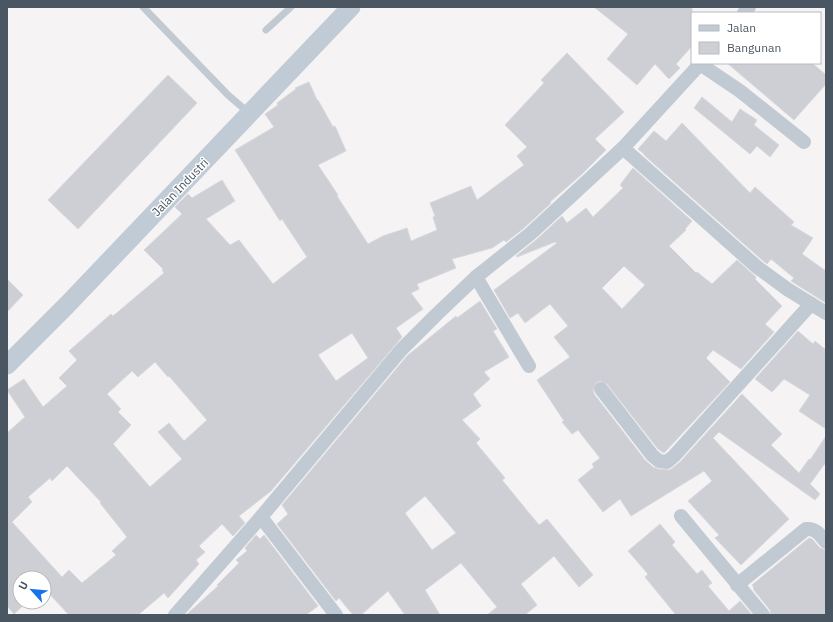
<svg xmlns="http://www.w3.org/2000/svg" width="833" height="622" font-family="'IBM Plex Sans',sans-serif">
  <rect width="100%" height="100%" fill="#f5f3f3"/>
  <g fill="#cdcfd5" stroke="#d7d9de" fill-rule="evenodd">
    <polygon points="594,7 692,7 692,46 676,64 680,68 669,79 655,64 637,85 607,59 628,34"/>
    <path d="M567 53 624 112 595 139 606 150 582 174 550 202 551 203 524 228 506 242 504 240 492 248 452 259 456 268 417 284 419 289 411 293 423 309 396 328 402 337 271 491 239 516 245 523 233 536 222 524 199 546 205 552 196 560 199 564 168 598 164 593 138 615H69L44 588V578H20V602H27L14 614 7 606V433L25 417 7 390 24 379 43 407 67 386 59 378 77 360 69 351 111 314 113 316 164 273 162 270 163 269 144 250 182 214 175 207 188 194 192 198 222 180 235 201 206 219 230 245 239 240 273 284 307 257 282 219 280 221 235 150 274 127 265 114 278 105 277 103 296 89 295 88 309 82 317 100H318L333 127 335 126 346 151 318 165 338 195 337 196 368 244 383 236 407 228 411 241 437 230 433 217 435 216 430 203 471 186 477 200 524 165 517 156 527 147 505 125 544 83 541 80ZM352 333 368 358 336 381 318 355ZM155 362 168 377 169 376 207 420 184 441 169 423 158 432 182 459 150 487 113 444 131 425 118 412 121 409 107 394 132 371 138 377ZM67 466 101 502 100 503 127 537 112 551 116 555 82 583 69 570 62 577 12 522 32 502 28 497 50 478 52 481Z"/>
    <polygon points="727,63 812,63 826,75 826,84 794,120"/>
    <polygon points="168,75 197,103 78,229 48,200"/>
    <polygon points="702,97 732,122 740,109 757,120 754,125 779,145 770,157 757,146 750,154 694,108"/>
    <polygon points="682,123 750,193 755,187 794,222 791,225 813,238 802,254 826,271 826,303 791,281 794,278 771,259 767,264 762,260 644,155 644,154 638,149 654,131 666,141"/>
    <path d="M633 168 692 221 685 229 686 230 669 246 696 273 697 272 712 284 737 260 756 277 755 279 782 306 765 324 774 332 741 369 713 350 706 358 730 382 664 453 658 449 607 384 600 381 596 383 593 390 594 394 645 460 653 467 658 469 670 470 680 462 742 394 782 434 771 445 799 473 809 459 810 460 826 436V462L810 484 820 494 815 500 719 432 713 438 789 519 741 565 715 538 719 535 688 501 712 481 704 471 631 516 620 499 603 512 578 480 594 467 592 464 600 458 578 430 572 434 562 422 564 421 537 380 570 357 554 337 568 326 550 304 525 323 518 313 510 318 494 290 557 243 555 242 517 257 516 256 536 240 562 216 567 223 586 208 593 217 623 188 620 185ZM624 266 645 285 622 309 602 288Z"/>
    <polygon points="7,279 23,295 7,312"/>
    <path d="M480 301 497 329 493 331 509 357 484 372 490 379 473 394 481 406 462 420 480 439 476 443 505 478 502 480 539 525 547 519 593 575 579 587 554 556 521 584 537 605 525 615H487L497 607 461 563 425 590 440 615H405L388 591 361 615H353L339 598 336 601 277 524 288 514 282 505 407 356 456 316 457 318ZM425 496 456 533 432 550 405 513Z"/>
    <polygon points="798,331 813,344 815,341 826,350 826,429 799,411 810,395 784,379 772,392 755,379"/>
    <polygon points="660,524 675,542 672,545 697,574 702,570 712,583 708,586 729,611 740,601 752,615 676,615 645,577 648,574 628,551"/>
    <polygon points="256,535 260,539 264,535 318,606 306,615 186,615 218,586 217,585 239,563 236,560 247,551 245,548"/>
    <polygon points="809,538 812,539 820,548 826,550 826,615 771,615 770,610 753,589 754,588 752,585"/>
  </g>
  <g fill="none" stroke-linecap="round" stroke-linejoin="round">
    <g stroke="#c1cad2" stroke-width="7">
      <polyline points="143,7 228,95 249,113"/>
      <polyline points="266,30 291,7"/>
    </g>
    <g stroke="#c1cad2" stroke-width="14">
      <polyline points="744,13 749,7"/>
      <polyline points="700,64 740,91 804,142"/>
      <polyline points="623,148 757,267 787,289 826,313"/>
      <polyline points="476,277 529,366"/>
      <polyline points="601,389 652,455 659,461 667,462 674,456 811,304"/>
      <polyline points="681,516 763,615"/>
      <polyline points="261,517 336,615"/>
      <path d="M737 585 806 529C816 528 820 535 826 542"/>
      <polyline points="175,615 261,517 401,350 437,314 476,277 530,234 623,148 701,63"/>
    </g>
    <polyline stroke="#c1cbd6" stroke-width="19" points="7,365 67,305 351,7"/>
  </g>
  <g text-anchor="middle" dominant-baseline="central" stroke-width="3" stroke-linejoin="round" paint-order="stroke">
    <g font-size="12" fill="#4a5661" stroke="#fff">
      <text transform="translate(180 187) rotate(-46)">Jalan Industri</text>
    </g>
  </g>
  <rect width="833" height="622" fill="none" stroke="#4a5661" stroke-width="16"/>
  <rect x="691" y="12" width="130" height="52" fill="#ffffff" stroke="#b7bbc0"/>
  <rect x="699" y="25" width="20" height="6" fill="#c1cbd6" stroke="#b7bbc0"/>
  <text x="727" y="32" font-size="12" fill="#4a5661">Jalan</text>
  <rect x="699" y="42" width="20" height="12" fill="#cdcfd5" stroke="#b7bbc0"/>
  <text x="727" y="52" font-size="12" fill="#4a5661">Bangunan</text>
  <g transform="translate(32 590) rotate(297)"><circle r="19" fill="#ffffff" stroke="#b7bbc0"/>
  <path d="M0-3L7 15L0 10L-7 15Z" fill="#1a73e8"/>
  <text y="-6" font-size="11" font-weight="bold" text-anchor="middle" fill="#4a5661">U</text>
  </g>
</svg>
